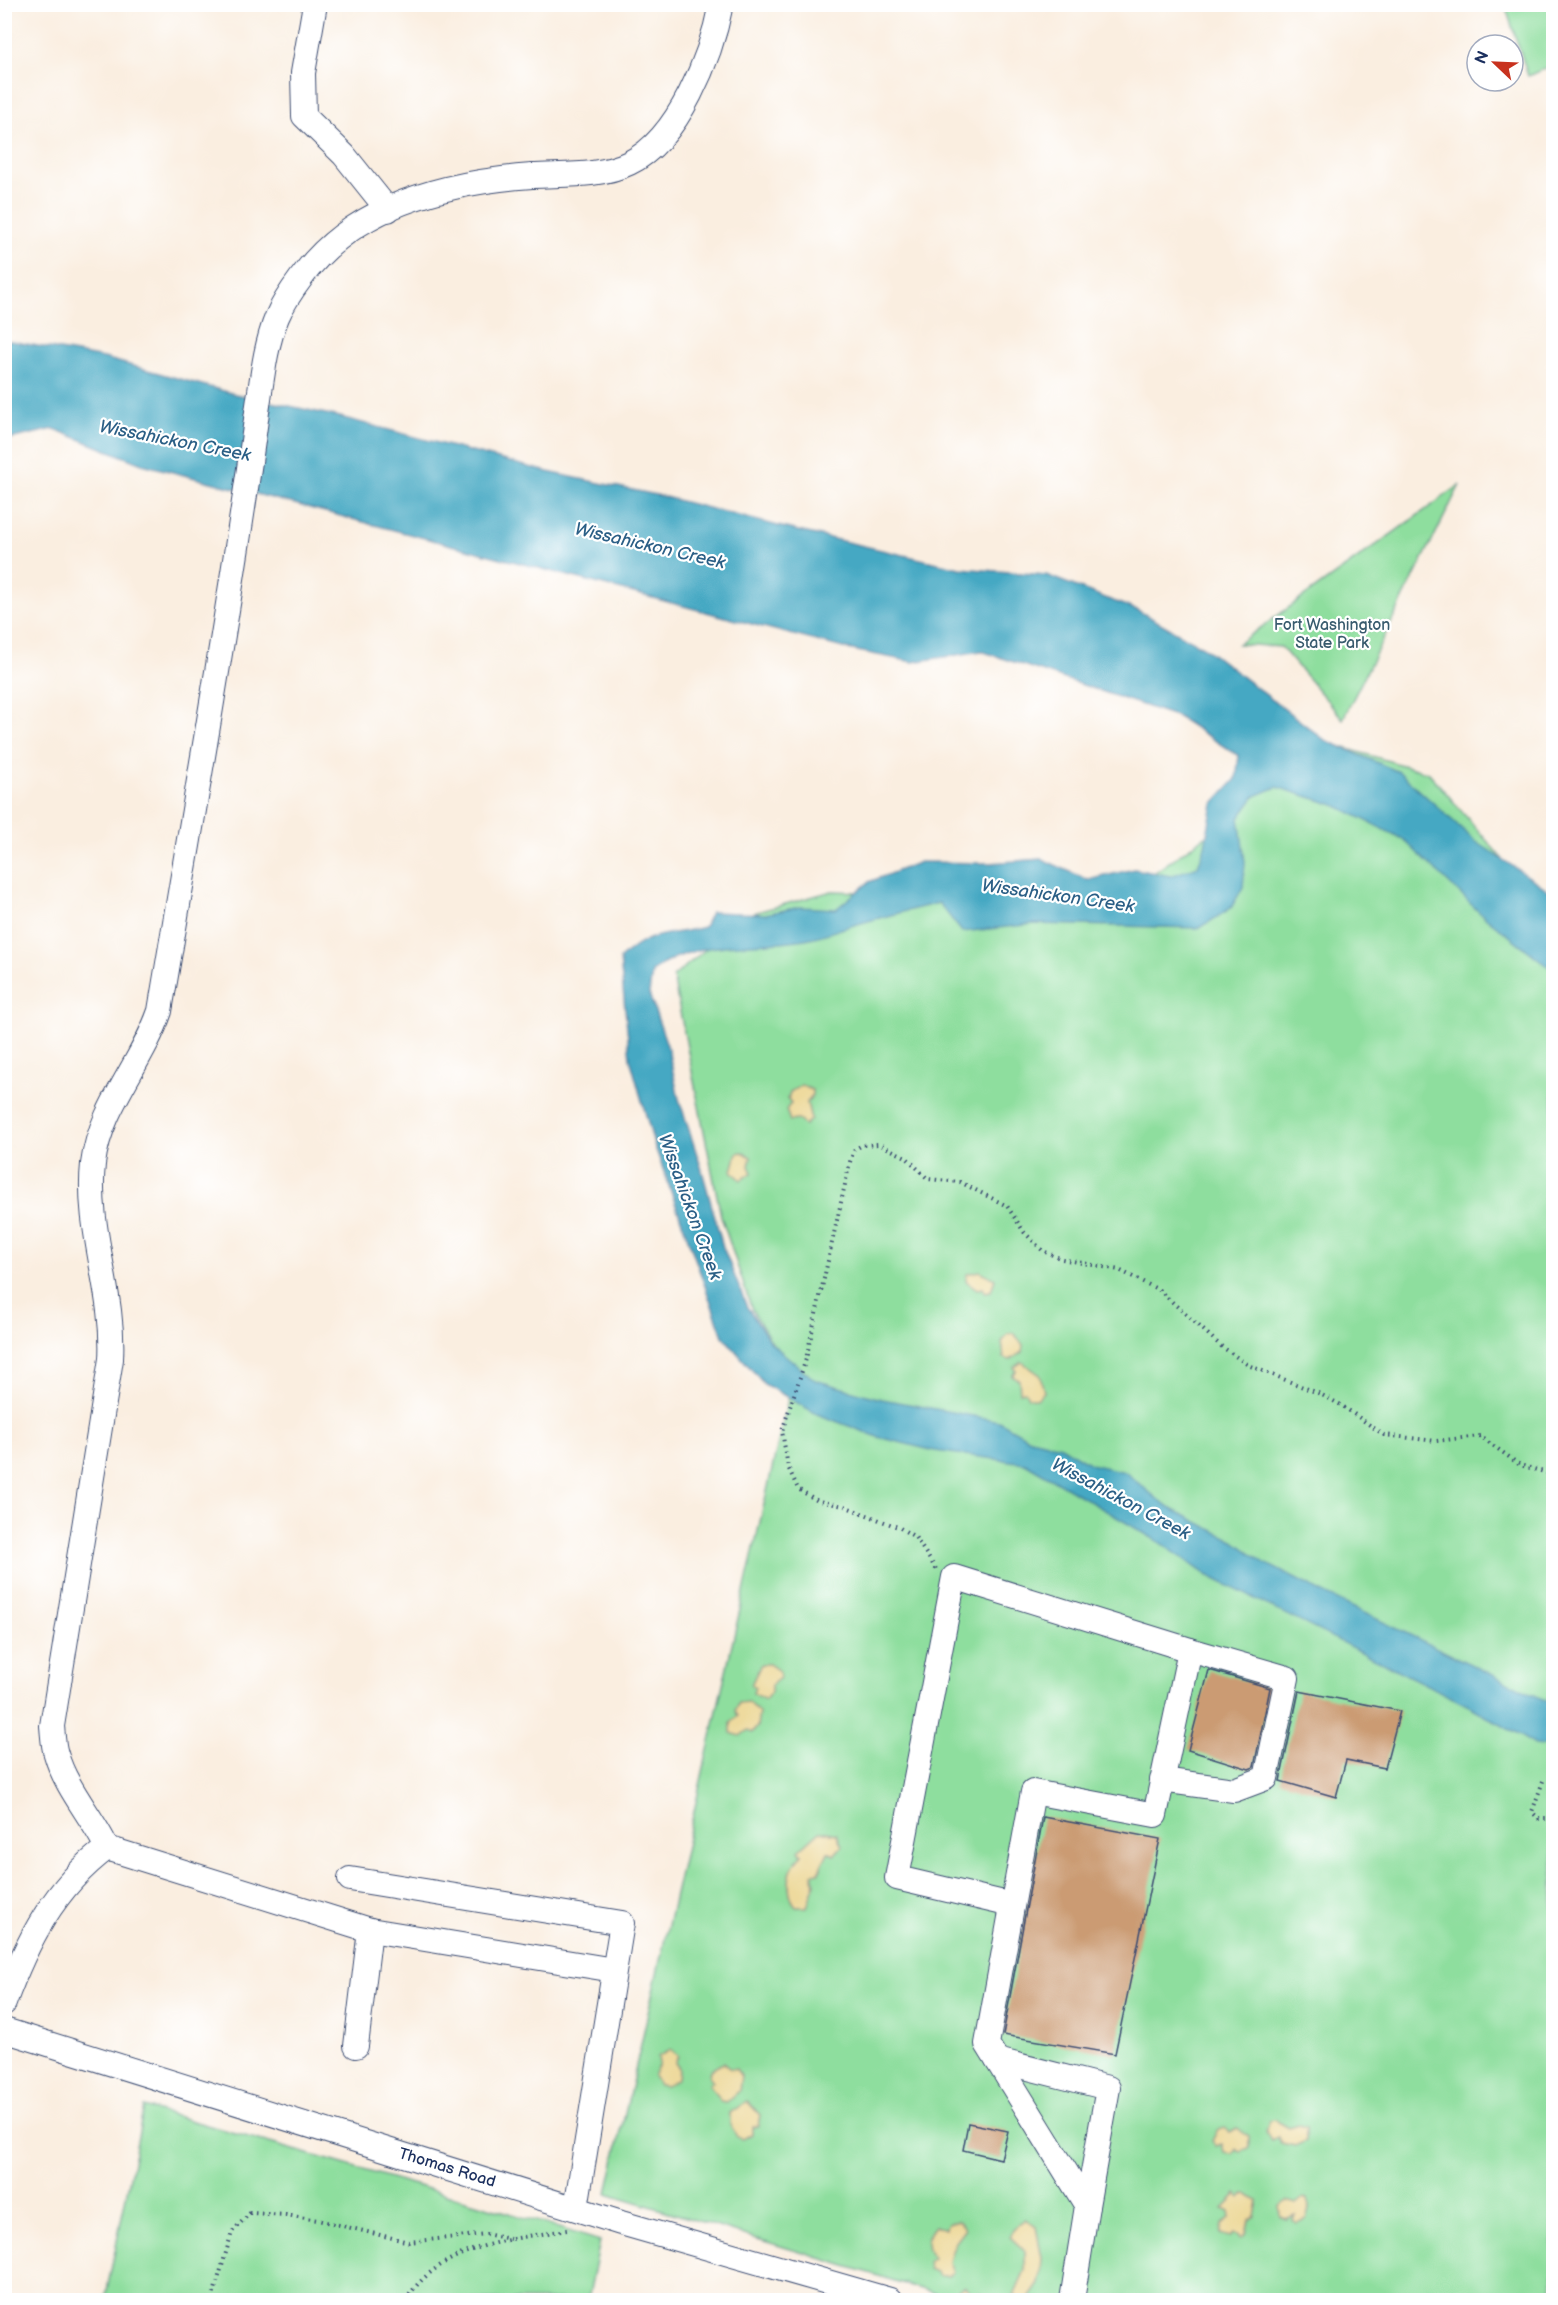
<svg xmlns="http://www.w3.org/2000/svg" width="1558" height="2305" font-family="'Balsamiq Sans',sans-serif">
  <rect width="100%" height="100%" fill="#fff"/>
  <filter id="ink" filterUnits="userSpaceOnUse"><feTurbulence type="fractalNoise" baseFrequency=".0167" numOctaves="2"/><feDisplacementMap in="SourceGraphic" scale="12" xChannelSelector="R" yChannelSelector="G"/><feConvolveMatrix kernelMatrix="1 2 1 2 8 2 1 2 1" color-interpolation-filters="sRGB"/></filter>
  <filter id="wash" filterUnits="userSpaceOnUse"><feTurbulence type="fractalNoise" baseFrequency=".008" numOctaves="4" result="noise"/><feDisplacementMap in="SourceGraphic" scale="24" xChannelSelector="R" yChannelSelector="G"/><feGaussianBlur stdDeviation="1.35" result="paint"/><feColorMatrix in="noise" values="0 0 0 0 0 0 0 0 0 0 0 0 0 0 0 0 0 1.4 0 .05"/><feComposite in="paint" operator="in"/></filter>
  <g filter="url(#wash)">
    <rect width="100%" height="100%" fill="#faeee0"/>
    <g fill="#8ede9e" stroke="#54867e" stroke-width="1.5">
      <polygon points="1505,5 1553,5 1553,65 1528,76"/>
      <polygon points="1460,485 1343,719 1281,647 1238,644"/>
      <polygon points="1251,720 1429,773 1553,918 1553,2300 957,2300 607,2193 793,1377 752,1310 721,1216 673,977 746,915 832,891 927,894 1137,885 1225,822"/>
      <path d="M144 2107C296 2151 449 2193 600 2241L588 2300H105Z"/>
    </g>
    <g fill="#eeda9e" stroke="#84847e" stroke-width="1.5">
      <polygon points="801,1085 812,1090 812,1095 807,1103 811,1119 805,1125 798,1120 790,1121 786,1110 791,1103 788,1099 790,1092"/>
      <polygon points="743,1152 751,1157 749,1166 752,1173 741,1180 732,1171 737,1153"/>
      <polygon points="980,1271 995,1279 991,1291 985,1292 983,1288 977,1289 966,1281 967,1274"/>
      <polygon points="1014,1333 1023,1345 1022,1352 1010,1360 1004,1358 1002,1342 1008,1334"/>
      <polygon points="1022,1362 1040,1375 1044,1392 1037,1399 1028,1397 1025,1391 1020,1392 1019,1380 1012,1376 1016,1371 1014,1367"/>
      <polygon points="761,1664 769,1664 779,1671 780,1678 771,1685 771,1692 765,1700 753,1693 755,1687 751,1685"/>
      <polygon points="749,1702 759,1713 757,1727 752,1733 748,1730 740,1736 731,1733 731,1723 738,1716 735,1710 739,1703"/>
      <path d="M820 1831 837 1834 842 1846 834 1855 828 1852 819 1872 812 1873 815 1883 807 1907H796C784 1890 788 1867 802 1854L799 1850Z"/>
      <polygon points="670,2050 678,2056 675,2063 679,2068 678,2078 666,2086 658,2085 653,2076 659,2064 658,2057"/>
      <polygon points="723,2063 729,2068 736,2069 741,2076 739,2091 727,2102 720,2101 709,2084 713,2081 709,2076 710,2070"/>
      <polygon points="747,2101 760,2115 758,2126 752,2127 752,2134 743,2139 737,2137 730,2124 730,2113"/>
      <polygon points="1275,2120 1289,2128 1299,2125 1306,2127 1306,2141 1295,2146 1281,2143 1278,2137 1271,2140 1266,2132 1269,2121"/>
      <polygon points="1224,2127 1230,2132 1237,2128 1249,2136 1249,2148 1241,2151 1236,2149 1232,2153 1224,2152 1222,2144 1216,2146 1212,2141 1218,2129"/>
      <polygon points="1237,2194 1240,2198 1247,2194 1258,2201 1255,2216 1249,2220 1246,2234 1241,2238 1239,2234 1234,2233 1230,2237 1220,2234 1222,2225 1230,2219 1229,2211 1223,2208"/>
      <polygon points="1303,2198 1308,2200 1310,2206 1306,2219 1297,2223 1293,2220 1295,2215 1286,2219 1281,2217 1280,2206 1287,2201 1296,2204"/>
      <polygon points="1025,2219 1036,2227 1042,2257 1041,2274 1039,2284 1028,2300 1020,2299 1014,2295 1025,2270 1025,2251 1010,2237 1013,2229"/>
      <path d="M959 2220 965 2229 955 2242 949 2262 953 2271 948 2276H939L936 2272 929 2269 928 2262 933 2257C923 2246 927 2236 935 2225L945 2229 948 2223Z"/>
      <polygon points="964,2286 976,2296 980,2293 990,2298 990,2300 957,2300 956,2292"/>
    </g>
    <path fill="#44a8c3" stroke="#306c90" stroke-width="1.5" d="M5 340 104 358 235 394 340 417 548 472 661 496 790 529 960 568 1046 575 1139 611 1206 649 1325 740 1399 772 1475 841 1553 893V970L1480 913 1403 839 1335 805 1277 787 1255 796 1239 818 1245 862 1243 887 1231 908 1200 928 1034 924 962 932 939 903C910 910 882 917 854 925 839 929 825 935 810 938 756 949 696 936 652 972L649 994 667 1045 679 1099 701 1167 723 1247 747 1307 771 1343 815 1380 877 1398 999 1421 1030 1439 1061 1446 1090 1464 1125 1472 1166 1506 1234 1541 1265 1563 1327 1595 1553 1704V1747L1535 1745 1473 1708 1207 1575 1159 1542 1025 1463 935 1451 878 1437 817 1414 764 1384 723 1336 654 1144 630 1058 620 959C652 929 666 937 704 927L711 912 765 914 800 907 836 909 869 882 920 862 990 863 1042 859 1088 880 1134 869 1171 876 1198 866 1205 846 1213 804 1236 779 1239 756 1178 717 981 651 913 662 847 649 142 464 54 429 5 440Z"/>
    <g id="blocks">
      <g fill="#cb9b73">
        <polygon points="1209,1670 1270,1688 1254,1767 1249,1769 1188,1750"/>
        <polygon points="1299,1691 1400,1711 1385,1768 1346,1760 1336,1797 1280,1781"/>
        <polygon points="1043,1817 1160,1839 1115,2054 1003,2035"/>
        <polygon points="968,2123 1008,2131 1001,2159 963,2150"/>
      </g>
    </g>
  </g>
  <g filter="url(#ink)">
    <use href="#blocks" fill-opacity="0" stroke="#3c4c72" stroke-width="1.5"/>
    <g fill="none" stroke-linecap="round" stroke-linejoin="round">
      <defs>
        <g id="minor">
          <polyline points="315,4 303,73 304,116 344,155 388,210"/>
          <polyline points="107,1848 370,1930 614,1970"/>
          <polyline points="350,1879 622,1923 576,2208"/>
          <polyline points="1012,1905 897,1878 954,1577 1190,1650"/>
          <path d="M4 2003C26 1943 54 1887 107 1848 92 1816 66 1789 56 1754 53 1745 53 1735 52 1726L111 1359C115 1293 86 1230 93 1164 100 1107 142 1064 160 1011 186 856 213 702 237 547 244 502 251 457 257 412 262 380 265 346 277 317 283 303 292 290 301 278 353 205 448 182 532 176 563 174 600 177 629 163 679 139 711 56 721 4"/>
          <polyline points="4,2030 621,2223 890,2300"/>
          <polyline points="356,2046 370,1930"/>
          <polyline points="997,2060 1108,2088 1087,2206"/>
          <polyline points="1072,2300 1087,2206 987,2044 1033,1792 1155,1815 1190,1650 1287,1678 1266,1778 1234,1790 1162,1780"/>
        </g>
      </defs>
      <use href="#minor" stroke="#3c4c72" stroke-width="26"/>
      <g stroke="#3c4c72" stroke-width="4" stroke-dasharray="1.5 4.5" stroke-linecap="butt">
        <polyline points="936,1569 915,1537 900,1528 844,1506 818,1501 798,1489 788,1467 782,1431 806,1359 850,1162 854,1150 862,1145 879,1144 906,1157 928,1179 960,1182 1007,1206 1024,1232 1043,1251 1062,1259 1119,1270 1159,1290 1221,1346 1248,1365 1318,1393 1341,1405 1384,1435 1436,1441 1480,1436 1520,1465 1554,1475"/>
        <polyline points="1543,1781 1532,1812 1539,1819 1554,1819"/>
        <polyline points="212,2300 232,2232 250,2213 286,2215 318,2220 409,2242 486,2234 510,2239"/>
        <path d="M406 2300C439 2246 510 2239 567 2230"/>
      </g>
      <use href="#minor" stroke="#fff" stroke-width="24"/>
    </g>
  </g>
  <g text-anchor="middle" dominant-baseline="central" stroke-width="4.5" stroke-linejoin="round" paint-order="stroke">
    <g font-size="16" fill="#385b6e" stroke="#fff">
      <text x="1332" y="625">Fort Washington<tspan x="1332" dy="18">State Park</tspan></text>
    </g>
    <g font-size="16" fill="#1b2f5e" stroke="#fff">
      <text transform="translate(447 2168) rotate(17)">Thomas Road</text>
    </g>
    <g font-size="18" font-style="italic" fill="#2b5f86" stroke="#fff">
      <text transform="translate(175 441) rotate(11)">Wissahickon Creek</text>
      <text transform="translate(650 546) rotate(13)">Wissahickon Creek</text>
      <text transform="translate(1058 896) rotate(8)">Wissahickon Creek</text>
      <text transform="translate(690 1207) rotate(70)">Wissahickon Creek</text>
      <text transform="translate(1121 1499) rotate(28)">Wissahickon Creek</text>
    </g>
  </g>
  <rect width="1558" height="2305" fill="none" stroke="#fff" stroke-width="24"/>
  <g transform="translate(1495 63) rotate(293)"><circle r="28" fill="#ffffff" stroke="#a4acbf" stroke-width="1.5"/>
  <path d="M0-4.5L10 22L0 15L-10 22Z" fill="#c8321e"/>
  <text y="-9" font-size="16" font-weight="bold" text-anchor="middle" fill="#1b2f5e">N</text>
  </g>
</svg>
